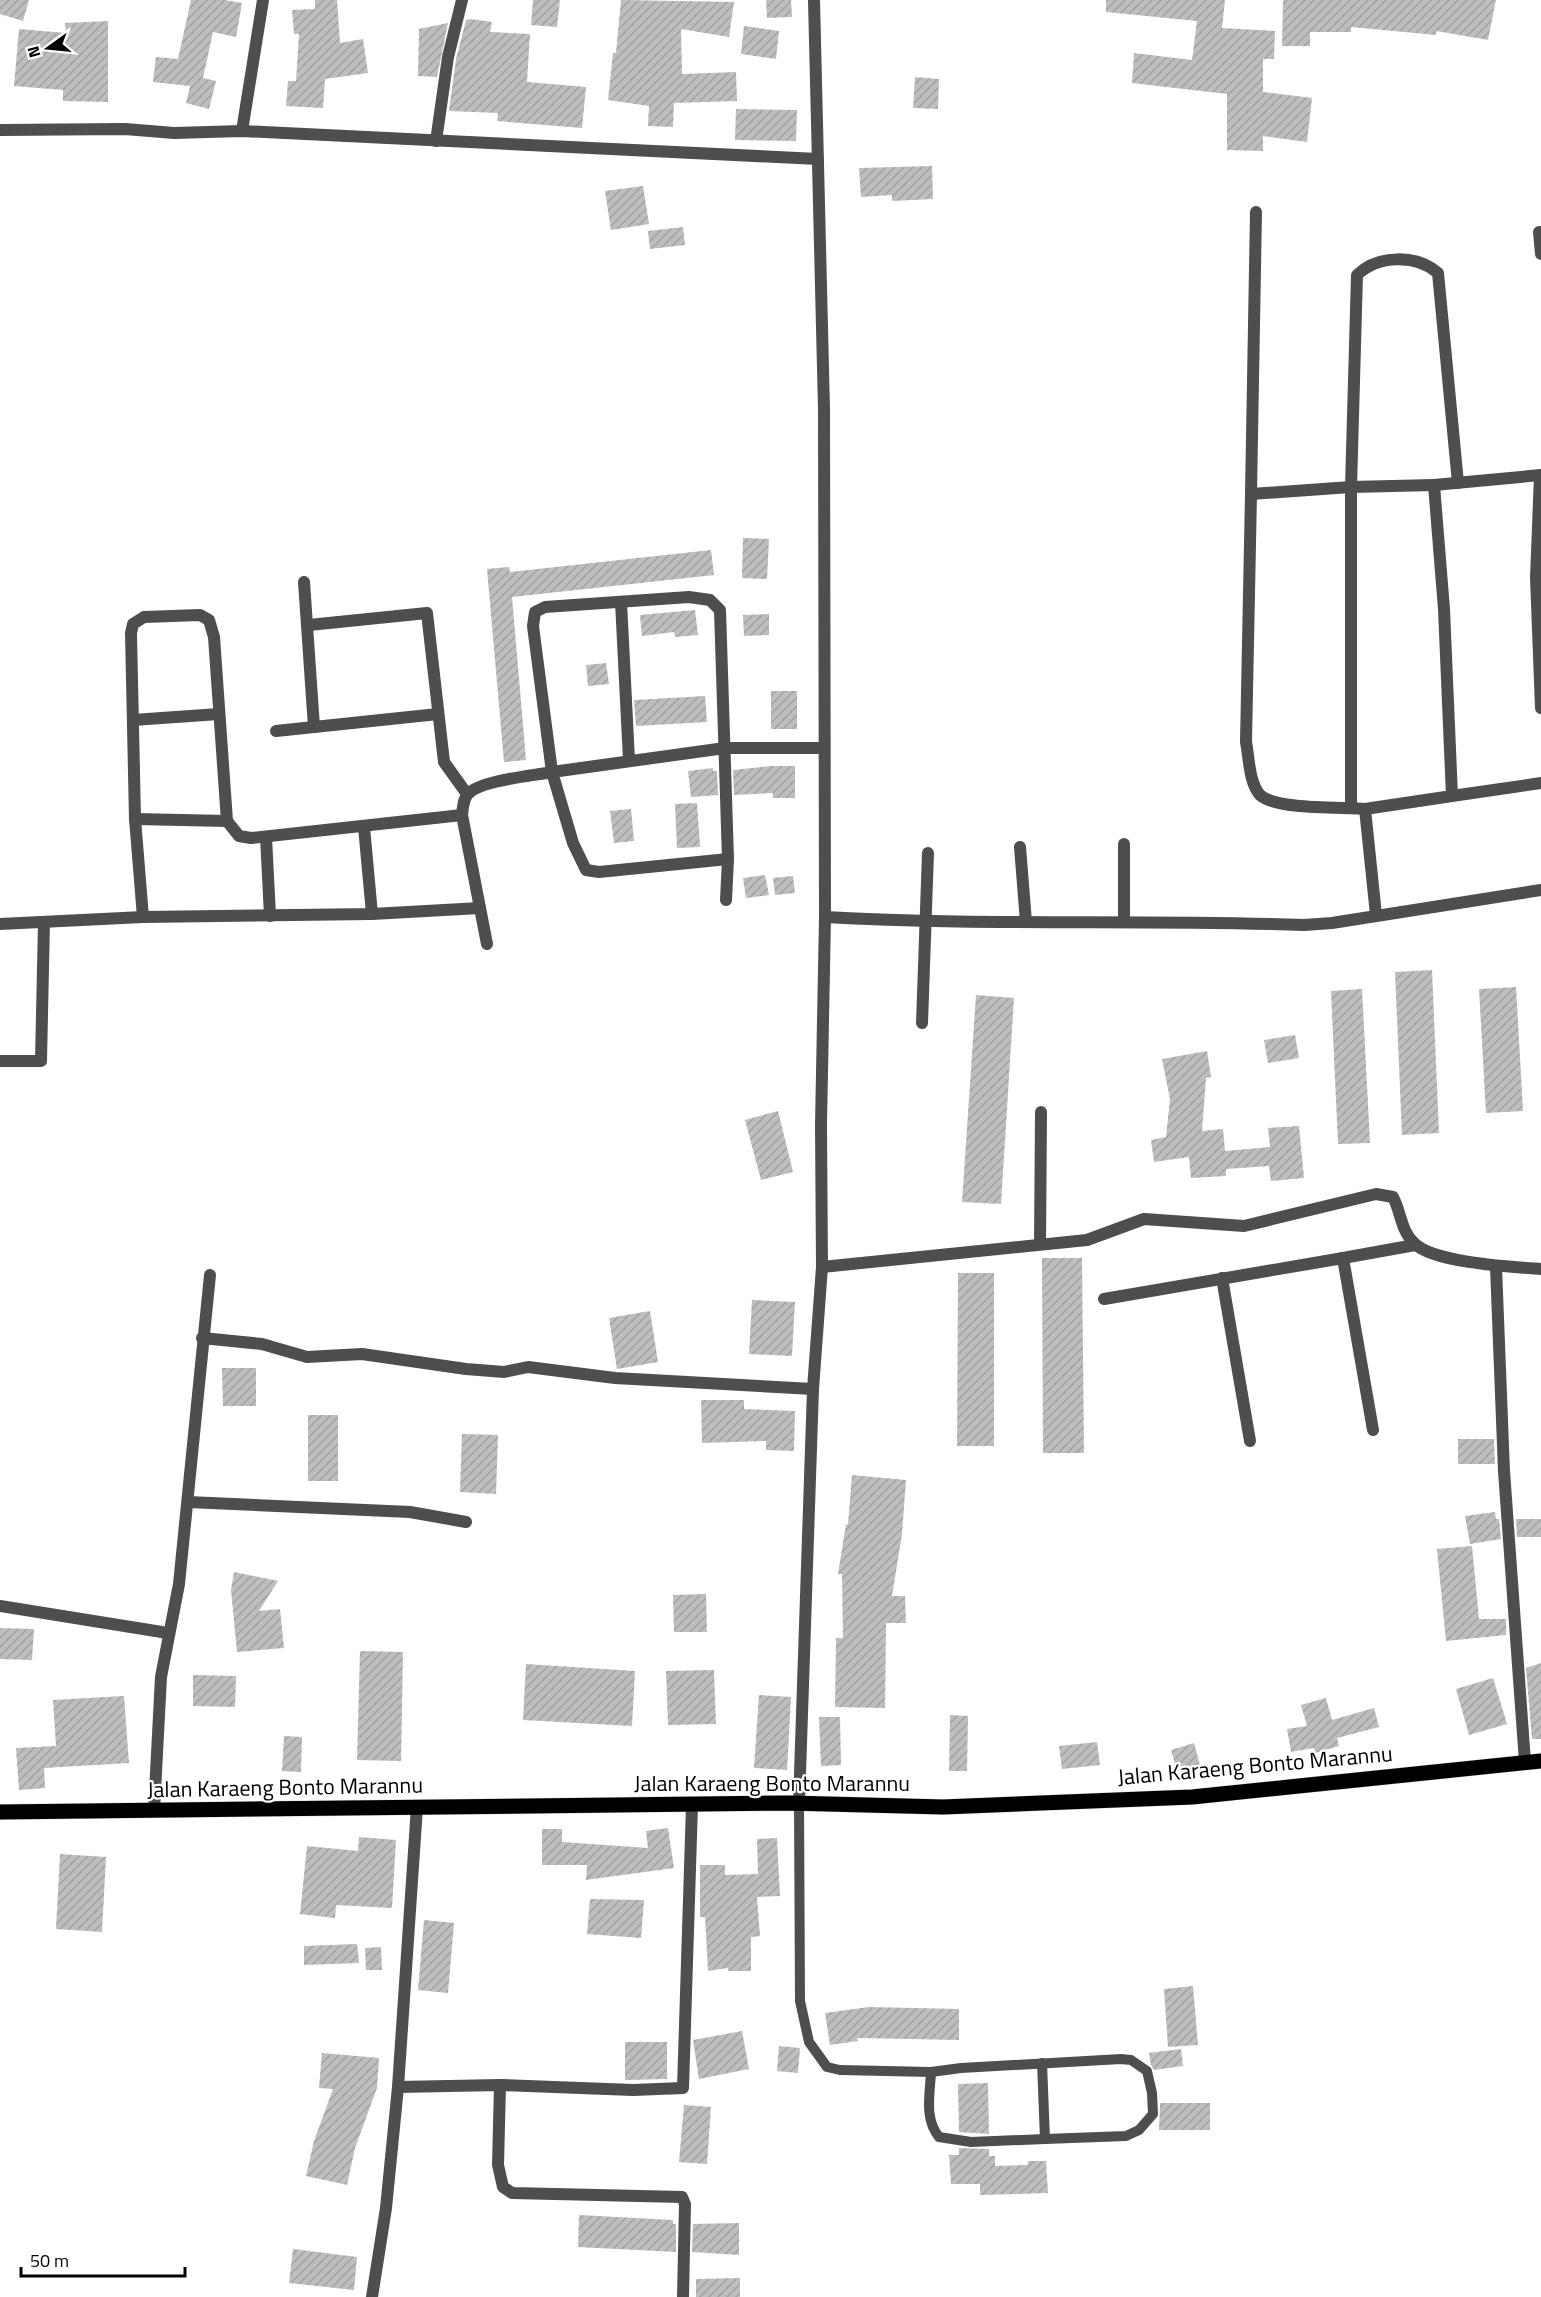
<svg xmlns="http://www.w3.org/2000/svg" width="1541" height="2297" font-family="'Titillium Web',sans-serif">
  <defs>
    <pattern id="building-hatch" width="6" height="6" patternUnits="userSpaceOnUse" patternTransform="scale(1.5)"><rect width="6" height="6" fill="#bebebe"/><path d="M-1 1l2-2M0 6l6-6M5 7l2-2" fill="none" stroke="#a2a2a2"/></pattern>
  </defs>
  <rect width="100%" height="100%" fill="#fff"/>
  <g fill="url(#building-hatch)">
    <polygon points="0,0 29,0 23,21 0,14"/>
    <polygon points="191,0 225,0 242,3 236,37 213,32 203,78 216,81 209,109 186,103 190,86 153,82 156,57 178,59"/>
    <polygon points="315,0 337,0 340,43 363,39 368,73 325,79 323,108 286,106 288,81 296,81 299,34 294,34 292,10 315,9"/>
    <polygon points="533,0 560,0 557,27 531,25"/>
    <polygon points="621,0 734,2 729,37 681,29 682,74 736,72 737,101 674,103 673,127 648,126 649,106 608,100 613,53 616,53"/>
    <polygon points="766,0 791,0 792,17 767,18"/>
    <polygon points="1106,0 1225,0 1222,28 1275,31 1274,59 1263,59 1263,92 1312,98 1307,142 1263,136 1263,151 1227,150 1227,94 1132,83 1134,53 1192,60 1197,21 1106,12"/>
    <polygon points="1283,0 1496,0 1488,40 1436,31 1436,35 1351,27 1351,32 1310,32 1310,46 1282,46"/>
    <polygon points="471,19 492,22 490,32 530,34 527,82 586,87 582,128 497,121 498,113 449,111 456,59 466,20"/>
    <polygon points="108,21 108,102 63,101 63,90 14,86 19,29 66,33 65,23"/>
    <polygon points="448,23 437,77 418,76 419,29"/>
    <polygon points="744,26 779,31 776,59 741,54"/>
    <polygon points="915,77 939,79 938,109 913,108"/>
    <polygon points="736,109 797,110 796,141 735,140"/>
    <polygon points="932,166 933,199 892,201 892,195 861,197 859,168"/>
    <polygon points="643,186 649,224 611,230 605,191"/>
    <polygon points="683,227 685,245 650,249 648,231"/>
    <polygon points="743,538 769,539 767,579 742,578"/>
    <polygon points="711,550 714,575 512,597 526,760 504,762 487,569 509,567 510,572"/>
    <polygon points="695,610 698,635 675,637 674,632 642,636 640,615"/>
    <polygon points="769,614 769,635 744,636 743,615"/>
    <polygon points="606,663 609,684 588,686 586,665"/>
    <rect x="771" y="691" width="26" height="38"/>
    <polygon points="705,696 707,722 636,726 634,700"/>
    <polygon points="772,766 795,766 795,798 773,798 773,793 734,795 733,770"/>
    <polygon points="713,768 713,771 717,771 718,795 691,797 688,771"/>
    <polygon points="697,803 700,847 677,848 675,804"/>
    <polygon points="631,809 634,841 614,843 610,811"/>
    <polygon points="765,875 769,895 746,898 743,878"/>
    <polygon points="793,876 795,893 775,895 773,878"/>
    <polygon points="1432,970 1439,1133 1402,1135 1395,972"/>
    <polygon points="1516,987 1523,1111 1486,1113 1479,989"/>
    <polygon points="1362,989 1370,1143 1338,1144 1331,991"/>
    <polygon points="976,995 1014,998 1001,1204 962,1202"/>
    <polygon points="1295,1035 1299,1058 1268,1063 1264,1040"/>
    <polygon points="1207,1051 1211,1077 1206,1078 1202,1131 1223,1129 1225,1151 1270,1147 1268,1128 1299,1126 1304,1178 1271,1181 1269,1166 1226,1169 1226,1176 1191,1178 1189,1157 1154,1162 1151,1140 1166,1137 1170,1099 1162,1059"/>
    <polygon points="778,1111 793,1172 761,1180 745,1120"/>
    <polygon points="1042,1258 1082,1258 1084,1453 1043,1453"/>
    <polygon points="958,1273 994,1273 994,1446 957,1446"/>
    <polygon points="752,1300 795,1302 792,1356 749,1354"/>
    <polygon points="650,1311 658,1362 617,1369 609,1318"/>
    <polygon points="222,1368 256,1368 256,1406 223,1406"/>
    <polygon points="701,1400 744,1400 744,1409 795,1411 794,1451 766,1450 766,1441 702,1443"/>
    <rect x="308" y="1415" width="30" height="66"/>
    <polygon points="462,1434 498,1435 496,1494 460,1492"/>
    <polygon points="1458,1439 1494,1439 1495,1464 1458,1464"/>
    <polygon points="852,1475 906,1480 902,1534 892,1596 905,1596 906,1623 886,1623 885,1708 835,1707 836,1638 843,1638 842,1574 838,1574 846,1524 848,1525"/>
    <polygon points="1495,1512 1496,1519 1499,1519 1501,1539 1470,1544 1465,1516"/>
    <polygon points="1516,1519 1541,1519 1541,1537 1517,1537"/>
    <polygon points="1472,1546 1479,1619 1506,1619 1506,1635 1446,1641 1437,1549"/>
    <polygon points="234,1572 278,1581 259,1611 280,1609 284,1648 237,1652 231,1590"/>
    <polygon points="706,1594 707,1632 674,1632 673,1595"/>
    <polygon points="0,1628 34,1629 32,1660 0,1659"/>
    <polygon points="360,1651 403,1652 401,1761 357,1760"/>
    <polygon points="1541,1663 1541,1739 1532,1739 1526,1668"/>
    <polygon points="526,1664 635,1671 632,1726 523,1720"/>
    <polygon points="714,1670 716,1724 668,1725 666,1671"/>
    <polygon points="193,1675 236,1676 235,1707 193,1706"/>
    <polygon points="1493,1678 1507,1724 1469,1735 1456,1689"/>
    <polygon points="759,1695 791,1697 787,1770 754,1768"/>
    <polygon points="124,1696 129,1763 44,1768 45,1788 19,1790 16,1748 56,1746 53,1700"/>
    <polygon points="1326,1698 1332,1720 1374,1708 1379,1727 1337,1738 1339,1746 1315,1753 1314,1748 1291,1752 1287,1729 1307,1726 1301,1705"/>
    <polygon points="950,1715 968,1716 967,1771 949,1771"/>
    <polygon points="819,1717 840,1717 841,1765 821,1766"/>
    <polygon points="284,1736 302,1737 301,1772 282,1771"/>
    <polygon points="1097,1742 1100,1765 1062,1769 1059,1746"/>
    <polygon points="1194,1743 1200,1765 1177,1771 1171,1750"/>
    <polygon points="668,1828 674,1868 586,1880 587,1865 542,1865 542,1829 562,1829 562,1842 648,1848 646,1831"/>
    <polygon points="359,1837 396,1840 392,1908 336,1905 335,1918 300,1914 307,1846 358,1851"/>
    <polygon points="777,1838 780,1896 757,1897 760,1936 751,1937 751,1971 728,1971 728,1968 708,1971 705,1917 700,1917 700,1865 725,1865 725,1875 758,1874 757,1839"/>
    <polygon points="60,1854 106,1857 102,1932 56,1929"/>
    <polygon points="590,1899 644,1900 641,1938 587,1934"/>
    <polygon points="424,1920 454,1923 448,1993 418,1990"/>
    <polygon points="357,1944 359,1963 304,1965 304,1946"/>
    <polygon points="381,1947 382,1970 366,1970 365,1948"/>
    <polygon points="1193,1986 1198,2045 1168,2047 1164,1989"/>
    <polygon points="869,2007 959,2009 959,2040 857,2038 858,2041 830,2045 825,2013"/>
    <polygon points="742,2031 749,2069 699,2079 693,2040"/>
    <polygon points="625,2042 667,2042 667,2079 625,2080"/>
    <polygon points="779,2046 800,2048 798,2073 777,2071"/>
    <polygon points="1181,2049 1183,2066 1154,2070 1151,2065 1149,2053"/>
    <polygon points="322,2053 379,2058 377,2088 355,2148 347,2185 306,2176 314,2141 333,2089 319,2088"/>
    <polygon points="988,2083 989,2134 959,2132 958,2084"/>
    <polygon points="1160,2103 1210,2103 1210,2130 1159,2130"/>
    <polygon points="684,2105 711,2107 707,2164 679,2162"/>
    <polygon points="959,2148 989,2149 989,2156 995,2156 995,2166 1028,2165 1028,2161 1046,2161 1048,2193 980,2195 980,2184 951,2184 949,2155 959,2155"/>
    <polygon points="579,2215 673,2220 673,2224 676,2224 676,2252 578,2247"/>
    <polygon points="739,2223 739,2255 692,2252 693,2224"/>
    <polygon points="293,2249 357,2257 354,2290 289,2283"/>
    <polygon points="740,2278 740,2297 696,2297 696,2279"/>
  </g>
  <g fill="none" stroke-linecap="round" stroke-linejoin="round">
    <defs>
      <polyline id="primary" points="0,1812 789,1803 943,1807 1192,1797 1541,1761"/>
    </defs>
    <use href="#primary" stroke="#dbdbdb" stroke-width="16"/>
    <g stroke="#4e4e4e" stroke-width="10">
      <polyline points="799,1803 800,2001 809,2042 827,2067 840,2070 931,2072 961,2068 1121,2059 1131,2060 1147,2071 1152,2093 1153,2114 1139,2130 1126,2136 1045,2139"/>
      <path d="M931 2072C930 2094 924 2119 939 2137L971 2142 1045 2139 1042 2063"/>
    </g>
    <g stroke="#4e4e4e" stroke-width="12">
      <polyline points="0,130 125,129 174,133 242,131 818,159"/>
      <polyline points="242,131 263,0"/>
      <polyline points="436,141 448,57 462,0"/>
      <polyline points="1256,212 1251,494 1351,487 1434,485"/>
      <polyline points="1539,232 1541,254"/>
      <polyline points="1540,475 1536,578 1541,708"/>
      <path d="M1251 494 1246 742C1249 757 1249 783 1260 795 1277 810 1341 807 1365 809L1376 915"/>
      <polyline points="304,582 314,727"/>
      <polyline points="621,602 629,760"/>
      <polyline points="309,625 427,613 444,762 467,794"/>
      <polyline points="133,720 219,714"/>
      <polyline points="276,731 438,714"/>
      <polyline points="1452,796 1541,783"/>
      <path d="M1351 808V487L1357 275C1378 255 1416 254 1438 273L1458 483"/>
      <polyline points="1365,809 1452,796 1444,609 1434,485 1541,475"/>
      <polyline points="462,815 251,838 239,836 227,821 214,637 209,620 200,615 144,617 133,624 131,633 135,819 143,917 372,914 480,908"/>
      <polyline points="135,819 227,821"/>
      <polyline points="364,827 372,914"/>
      <polyline points="266,837 270,916"/>
      <polyline points="1020,847 1026,922"/>
      <polyline points="728,859 599,872 586,870 573,843 552,772 725,748 823,748"/>
      <path d="M825 917C985 926 1144 919 1304 925L1332 923 1541 890"/>
      <polyline points="1124,921 1124,844"/>
      <polyline points="0,924 143,917"/>
      <path d="M487 944 462 815C463 808 463 798 469 793 483 780 532 776 552 772L533 626 535 612 545 607 689 597 710 600 720 610 728 859 726 900"/>
      <polyline points="922,1023 928,853"/>
      <polyline points="0,1061 41,1061 44,922"/>
      <polyline points="1040,1244 1041,1112"/>
      <path d="M822 1267 1087 1240 1144 1219 1244 1226 1376 1194 1393 1197C1401 1212 1401 1231 1414 1243 1433 1263 1513 1267 1541 1269"/>
      <polyline points="1496,1267 1504,1471 1525,1762"/>
      <polyline points="1222,1278 1250,1441"/>
      <polyline points="1104,1299 1343,1258"/>
      <polyline points="202,1338 262,1344 307,1357 362,1354 466,1369 504,1372 528,1367 615,1378 813,1389"/>
      <polyline points="1373,1430 1343,1258 1415,1245"/>
      <polyline points="188,1502 410,1512 466,1522"/>
      <polyline points="0,1606 168,1633"/>
      <polyline points="799,1803 813,1389 822,1267 821,1125 825,917 824,409 814,0"/>
      <polyline points="154,1811 161,1677 179,1584 210,1275"/>
      <polyline points="500,2085 633,2090 683,2088 692,1805"/>
      <polyline points="398,2087 500,2085 498,2165 503,2187 512,2193 682,2197 685,2204 683,2297"/>
      <polyline points="372,2297 386,2208 398,2087 417,1807"/>
    </g>
    <use href="#primary" stroke="#000" stroke-width="15"/>
  </g>
  <g text-anchor="middle" dominant-baseline="central" stroke-width="4.5" stroke-linejoin="round" paint-order="stroke">
    <g font-size="22" fill="#000" stroke="#fff">
      <text transform="translate(1255 1765) rotate(-5)">Jalan Karaeng Bonto Marannu</text>
      <text x="772" y="1783">Jalan Karaeng Bonto Marannu</text>
      <text transform="translate(285 1787) rotate(-1)">Jalan Karaeng Bonto Marannu</text>
    </g>
  </g>
  <g transform="translate(48 48) rotate(255)" stroke="#ffffff" stroke-width="4.5" paint-order="stroke">
  <path d="M0-4.5L10 22L0 15L-10 22Z" fill="#000000"/>
  <text y="-9" font-size="16" font-weight="bold" text-anchor="middle" fill="#000000">N</text>
  </g>
  <path d="M21 2267v9h164v-9" fill="none" stroke="#000000" stroke-width="3"/>
  <text x="30" y="2267" font-size="18" fill="#000000" stroke="#ffffff" stroke-width="4.5" paint-order="stroke">50 m</text>
</svg>
